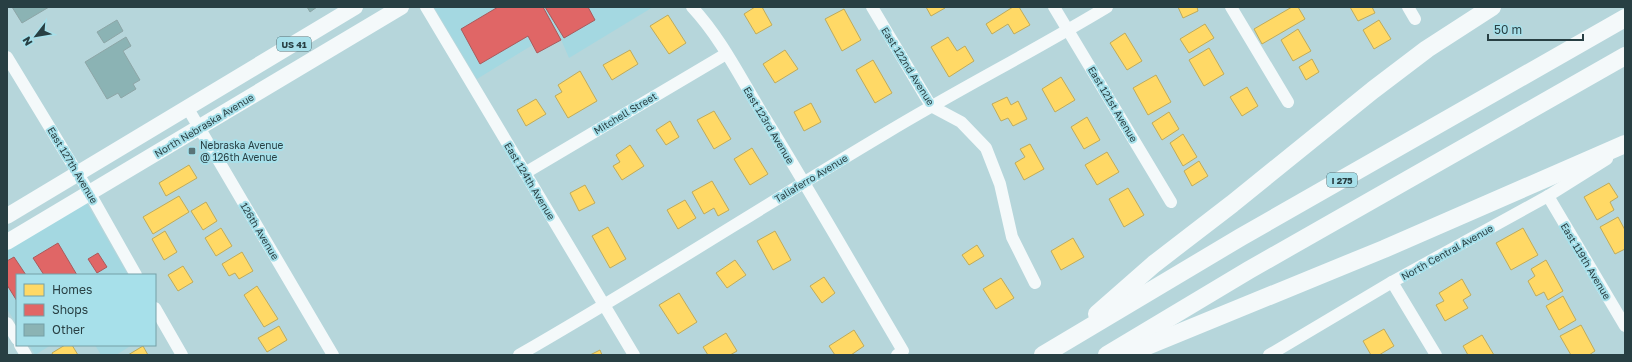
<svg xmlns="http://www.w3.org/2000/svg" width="1632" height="362" font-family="'Golos Text',sans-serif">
  <rect width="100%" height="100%" fill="#b6d6db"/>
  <g fill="#a4d8e1">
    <polygon points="434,7 653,7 569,58 557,30 477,79"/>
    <polygon points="86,202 128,275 17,275 17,325 7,309 7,250"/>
    <polygon points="29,345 51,345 35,355"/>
    <polygon points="95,345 132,345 116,355 101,355"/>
  </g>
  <g fill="#ffd966" stroke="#beab5c">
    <polygon points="755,7 762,7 772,25 756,34 744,14"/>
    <polygon points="926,7 945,7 945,8 931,16"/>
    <polygon points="1013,7 1019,7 1030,25 1014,34 1008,24 992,34 986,24"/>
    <polygon points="1178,7 1197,7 1198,11 1183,18"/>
    <polygon points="1292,7 1298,7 1305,19 1262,44 1254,29"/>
    <polygon points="1350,7 1372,7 1375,13 1358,21"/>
    <polygon points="844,9 861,40 842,51 825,19"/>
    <polygon points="668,15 686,43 669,54 650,26"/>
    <polygon points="1379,20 1391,39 1374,49 1363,30"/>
    <polygon points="1205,24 1214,38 1189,53 1180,39"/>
    <polygon points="1298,29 1311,51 1293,61 1281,40"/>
    <polygon points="1125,33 1142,61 1127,70 1110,43"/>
    <polygon points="948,37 957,51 965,46 974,61 949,77 931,47"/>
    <polygon points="1209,48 1224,74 1204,86 1189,60"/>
    <polygon points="630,50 638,64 612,80 603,65"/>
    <polygon points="785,50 798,69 775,83 763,64"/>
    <polygon points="1312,59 1319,72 1306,80 1299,67"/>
    <polygon points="873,60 892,93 875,103 856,70"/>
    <polygon points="580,71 597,101 568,118 555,96 562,92 558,85"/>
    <polygon points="1156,75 1171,102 1148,115 1133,88"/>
    <polygon points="1061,77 1075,100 1055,112 1042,89"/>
    <polygon points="1247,87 1258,106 1242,116 1230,97"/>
    <polygon points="1007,97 1011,105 1018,101 1027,119 1013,126 1008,118 1001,121 992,104"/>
    <polygon points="536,99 546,114 526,126 517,110"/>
    <polygon points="811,103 821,122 804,131 794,112"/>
    <polygon points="714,111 731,139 714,149 697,120"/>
    <polygon points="1169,112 1179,129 1162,140 1152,123"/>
    <polygon points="1087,117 1100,140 1084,149 1071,127"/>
    <polygon points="670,121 679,137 666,145 656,130"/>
    <polygon points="1183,134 1197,157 1183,166 1170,143"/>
    <polygon points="1030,144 1044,169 1024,180 1015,163 1025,157 1020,149"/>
    <polygon points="630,145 644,166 622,180 613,166 620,162 616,155"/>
    <polygon points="752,148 768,174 750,185 734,159"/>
    <polygon points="1107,152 1119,172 1097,185 1085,165"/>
    <polygon points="1199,161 1208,176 1192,186 1184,171"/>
    <polygon points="189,165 197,178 166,196 159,183"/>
    <polygon points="712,181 729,210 718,216 714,208 704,214 692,192"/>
    <polygon points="1609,183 1618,197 1610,202 1614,210 1597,220 1584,197"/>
    <polygon points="585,185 595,203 579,211 570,193"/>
    <polygon points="1128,188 1144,215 1124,227 1109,199"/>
    <polygon points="179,196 189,212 153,234 143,217"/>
    <polygon points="685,200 696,218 678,229 667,210"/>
    <polygon points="206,202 217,221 203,230 191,211"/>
    <polygon points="1618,217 1625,230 1625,249 1615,254 1600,227"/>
    <polygon points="608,227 626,259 610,268 592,236"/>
    <polygon points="221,228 232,246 216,256 205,238"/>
    <polygon points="1523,228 1538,255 1511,270 1496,243"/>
    <polygon points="165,231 177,252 164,260 152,239"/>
    <polygon points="775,231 791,260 773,270 757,241"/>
    <polygon points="1073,238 1084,257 1061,270 1051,251"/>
    <polygon points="977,245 984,256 969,265 962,255"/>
    <polygon points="242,252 253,271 239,279 235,273 229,276 222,264"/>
    <polygon points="735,260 746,275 727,288 716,273"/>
    <polygon points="1546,260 1563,291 1548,300 1544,292 1536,296 1528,281 1535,276 1531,269"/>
    <polygon points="183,266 193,282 178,291 168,275"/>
    <polygon points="824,277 835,293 822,303 810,286"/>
    <polygon points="1001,278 1014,298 996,309 983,289"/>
    <polygon points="1462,279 1471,295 1463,300 1468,308 1445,321 1436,305 1444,301 1439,293"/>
    <polygon points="257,286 278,319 264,327 244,295"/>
    <polygon points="679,293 697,322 678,334 659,305"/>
    <polygon points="1563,296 1576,320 1559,330 1546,306"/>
    <polygon points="1581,325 1595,351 1589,355 1571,355 1560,336"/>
    <polygon points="279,326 287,340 267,352 258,338"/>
    <polygon points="1384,329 1394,346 1379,355 1371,355 1363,341"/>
    <polygon points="854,330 864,346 851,355 835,355 829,346"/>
    <polygon points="726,333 737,351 730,355 708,355 703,347"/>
    <polygon points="1482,335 1494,355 1468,355 1463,346"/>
    <polygon points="65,345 72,345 78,355 53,355 52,353"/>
    <polygon points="143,346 148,355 128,355"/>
    <polygon points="600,350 602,355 590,355"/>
  </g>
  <g fill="#e06666" stroke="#a95a5c">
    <polygon points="498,7 543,7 561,40 537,53 528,36 480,64 461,29"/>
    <polygon points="545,7 588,7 595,20 564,38"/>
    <polygon points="58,243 77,275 44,275 33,258"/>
    <polygon points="98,253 107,267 97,273 88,259"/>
    <polygon points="14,257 26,275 17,275 17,301 7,285 7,261"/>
  </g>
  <g fill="#8bb3b4" stroke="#8da6a7">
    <polygon points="12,7 49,7 22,23"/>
    <polygon points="307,7 317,7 310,12"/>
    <polygon points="117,20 123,31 104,43 97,32"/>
    <polygon points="126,37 131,46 123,51 140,80 133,84 136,89 121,98 118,93 107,99 85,62"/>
  </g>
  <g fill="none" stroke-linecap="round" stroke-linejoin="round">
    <g stroke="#f4f9fa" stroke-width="12">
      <polyline points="426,7 634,355"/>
      <path d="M692 7C722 39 742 81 765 118 812 195 857 273 903 351L897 355"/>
      <polyline points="872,7 931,106 961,122 986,148 1000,184 1012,237 1035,283"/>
      <polyline points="1054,7 1171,202"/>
      <polyline points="1231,7 1288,102"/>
      <polyline points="1408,7 1415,19"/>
      <polyline points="7,57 89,192 136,275"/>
      <polyline points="187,107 333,355"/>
      <polyline points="525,173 726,54"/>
      <polyline points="1548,196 1625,326"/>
      <polyline points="1392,282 1436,355"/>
      <polyline points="155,308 182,355"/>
      <polyline points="7,323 17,339"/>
      <polyline points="20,345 26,355"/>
      <path d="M519 355C643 284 763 206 886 133 959 89 1034 51 1107 7"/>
      <polyline points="1269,355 1392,282 1548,196 1607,159"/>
    </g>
    <g stroke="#f4f9fa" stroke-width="16">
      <polyline points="7,216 355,7"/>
      <polyline points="7,242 401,7"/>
    </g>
    <g stroke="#f4f9fa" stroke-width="18">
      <polyline points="1097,314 1154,264 1232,204 1373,90 1427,49 1492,7"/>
      <polyline points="1043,355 1241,237 1625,18"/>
      <polyline points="1107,355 1249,270 1625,56"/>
      <polyline points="1125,355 1384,249 1625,144"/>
    </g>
  </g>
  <rect fill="#5a7478" stroke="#a7e0ea" stroke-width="1.5" x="188" y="147" width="8" height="8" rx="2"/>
  <g text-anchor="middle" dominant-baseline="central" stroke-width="4" stroke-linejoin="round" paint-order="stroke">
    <g fill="#a7e0ea" stroke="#4e6f75" stroke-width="1">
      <rect x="277" y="37" width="34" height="14" rx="3"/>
      <rect x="1327" y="173" width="30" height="14" rx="3"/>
    </g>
    <g font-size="9" font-weight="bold" fill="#283f43">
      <text x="294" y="44">US 41</text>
      <text x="1342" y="180">I 275</text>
    </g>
    <g font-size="10" fill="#283f43" stroke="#a7e0ea">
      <text transform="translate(908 66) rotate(58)">East 122nd Avenue</text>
      <text transform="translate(1113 104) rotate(59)">East 121st Avenue</text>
      <text transform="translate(625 113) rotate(-31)">Mitchell Street</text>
      <text transform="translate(204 125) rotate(-31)">North Nebraska Avenue</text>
      <text transform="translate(769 125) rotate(59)">East 123rd Avenue</text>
      <text transform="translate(73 165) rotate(59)">East 127th Avenue</text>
      <text transform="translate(811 178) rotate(-31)">Taliaferro Avenue</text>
      <text transform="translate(530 181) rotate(59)">East 124th Avenue</text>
      <text transform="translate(260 231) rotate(59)">126th Avenue</text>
      <text transform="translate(1447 252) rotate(-29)">North Central Avenue</text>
      <text transform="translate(1586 261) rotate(59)">East 119th Avenue</text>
    </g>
    <g font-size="10" fill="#283f43" stroke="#a7e0ea" text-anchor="start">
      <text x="200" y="145">Nebraska Avenue<tspan x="200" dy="12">@ 126th Avenue</tspan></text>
    </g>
  </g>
  <rect width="1632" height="362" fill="none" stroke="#283f43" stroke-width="16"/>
  <rect x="16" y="274" width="140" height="72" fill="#a7e0ea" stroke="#74a0a7"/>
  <rect x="24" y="284" width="20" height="12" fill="#ffd966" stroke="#74a0a7"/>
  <text x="52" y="294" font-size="12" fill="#283f43">Homes</text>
  <rect x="24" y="304" width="20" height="12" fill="#e06666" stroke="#74a0a7"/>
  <text x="52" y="314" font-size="12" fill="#283f43">Shops</text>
  <rect x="24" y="324" width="20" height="12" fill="#8bb3b4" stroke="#74a0a7"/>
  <text x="52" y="334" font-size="12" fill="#283f43">Other</text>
  <g transform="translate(36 36) rotate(239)" stroke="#a7e0ea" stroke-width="3" paint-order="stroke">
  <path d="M0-3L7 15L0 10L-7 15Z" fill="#283f43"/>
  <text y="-6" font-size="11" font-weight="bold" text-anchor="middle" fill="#283f43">N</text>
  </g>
  <path d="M1488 34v6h95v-6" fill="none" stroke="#283f43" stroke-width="2"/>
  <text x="1494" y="34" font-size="12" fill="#283f43" stroke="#a7e0ea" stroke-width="3" paint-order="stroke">50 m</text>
</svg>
